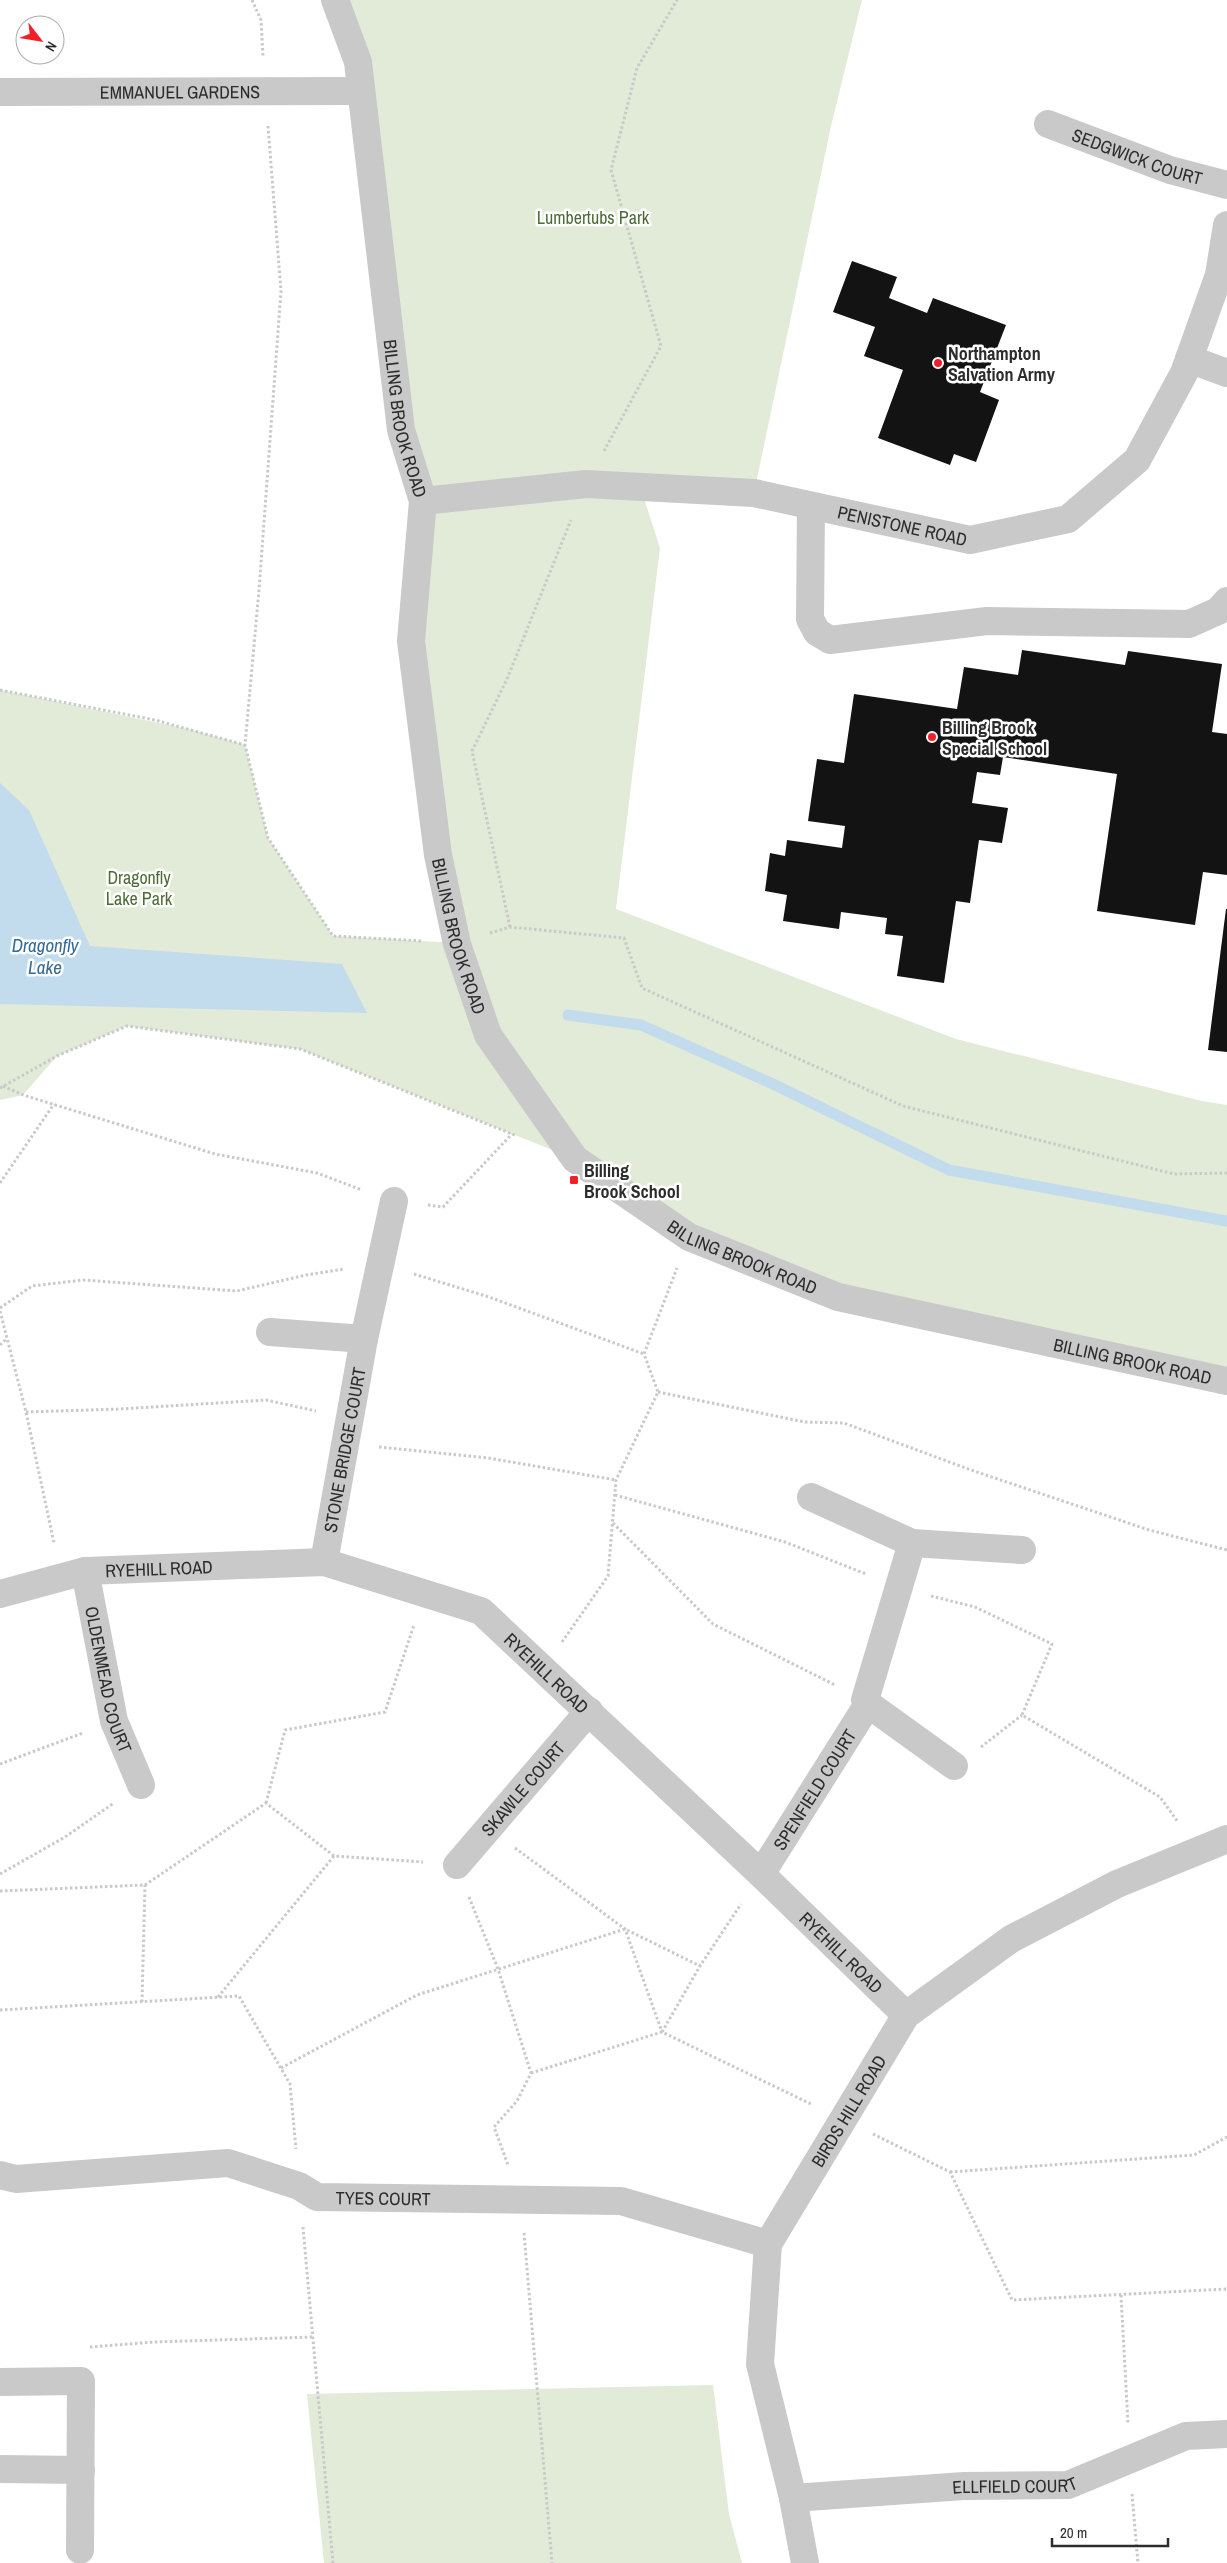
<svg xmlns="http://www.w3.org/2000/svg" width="1227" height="2563" font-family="'Archivo Narrow',sans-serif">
  <rect width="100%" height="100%" fill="#fff"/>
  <g fill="#e2ebd8">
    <polygon points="335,0 862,0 831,126 754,493 640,486 660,548 616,909 956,1039 1202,1101 1227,1105 1227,1381 838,1297 689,1237 575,1159 300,1049 127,1026 57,1056 23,1095 0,1100 0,690 188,729 245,745 268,838 333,936 457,943 411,641 423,501"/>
    <polygon points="713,2385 729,2514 742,2563 324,2563 307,2394"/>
  </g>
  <polygon fill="#c2dbed" points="0,783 29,810 90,946 342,964 367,1013 0,1004"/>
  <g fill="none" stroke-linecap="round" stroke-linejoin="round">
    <polyline stroke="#c2dbed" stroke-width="11" points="568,1015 641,1025 773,1084 949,1170 1227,1221"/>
  </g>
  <g fill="#131313">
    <polygon points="852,261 897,277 889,298 927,313 933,298 1006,325 980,392 999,400 976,462 954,454 950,465 878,438 903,370 864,356 875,327 833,312"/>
    <polygon points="1022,650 1125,665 1128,651 1222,664 1212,732 1227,734 1227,875 1203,872 1195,925 1097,911 1117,774 1003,757 1000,775 977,772 972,803 1008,808 1002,843 979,840 970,903 956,901 944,983 897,976 903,936 885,934 887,918 841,912 839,929 783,921 787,895 765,891 770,853 785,856 787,840 842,848 845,826 808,821 817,759 844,763 854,694 957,709 964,667 1018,675"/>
    <polygon points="1226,909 1227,909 1227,1052 1208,1050"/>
  </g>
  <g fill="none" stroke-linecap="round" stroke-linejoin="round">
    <g stroke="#c9c9c9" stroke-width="3" stroke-dasharray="2.5 2.5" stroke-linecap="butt">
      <polyline points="252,0 261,20 263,57"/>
      <polyline points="268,126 281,291 259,590 245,745 268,838 333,936 423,941"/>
      <polyline points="604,451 661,346 611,170 637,68 677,0"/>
      <polyline points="0,690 155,720 245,745"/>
      <polyline points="510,927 472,751 507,679 571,520"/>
      <polyline points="490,933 510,927 624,938 642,988 903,1106 1174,1174 1227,1173"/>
      <polyline points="3,1086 23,1095 215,1154 317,1173 362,1190"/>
      <polyline points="0,1088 57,1056 127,1026 300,1049 517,1136"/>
      <polyline points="0,1183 54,1104"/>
      <polyline points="428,1205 443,1207 512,1134"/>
      <polyline points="414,1274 489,1297 644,1354"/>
      <polyline points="0,1308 32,1286 83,1280 237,1291 306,1275 344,1269"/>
      <polyline points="0,1311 26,1412 54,1543"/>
      <polyline points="0,1345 6,1339"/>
      <polyline points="658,1392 805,1422 844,1423 971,1470 1149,1530 1227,1550"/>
      <polyline points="26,1412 120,1409 266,1400 316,1411"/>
      <polyline points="379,1447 488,1458 616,1480"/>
      <polyline points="615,1495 785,1542 866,1574"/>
      <polyline points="613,1523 713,1624 835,1685"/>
      <polyline points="931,1596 975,1607 1052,1644 1022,1715 1160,1797 1178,1822"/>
      <polyline points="562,1642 608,1576 616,1480 658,1392 644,1354 677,1268"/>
      <polyline points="981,1747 1022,1715"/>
      <polyline points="0,1764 83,1733"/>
      <polyline points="266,1803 285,1730 385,1712 414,1625"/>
      <polyline points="515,1848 625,1929 662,2032"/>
      <polyline points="0,1874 65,1837 114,1803"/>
      <polyline points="0,1891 145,1885 266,1803 334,1856 423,1862"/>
      <polyline points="469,1897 498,1969 531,2073 517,2101 494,2127 508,2165"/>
      <polyline points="218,1997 334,1856"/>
      <polyline points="142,2002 145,1885"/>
      <polyline points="0,2010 239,1996 290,2084 296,2149"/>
      <polyline points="662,2032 700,1966 741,1904"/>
      <polyline points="281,2068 417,1995 625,1929 700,1966"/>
      <polyline points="531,2073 662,2032 813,2105"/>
      <polyline points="873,2134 950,2172 1012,2300 1227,2289"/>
      <polyline points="950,2172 1194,2155 1227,2137"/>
      <polyline points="303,2227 333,2563"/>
      <polyline points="524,2233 552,2563"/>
      <polyline points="1121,2295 1128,2423"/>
      <polyline points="90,2347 154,2342 313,2337"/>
      <polyline points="1132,2494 1138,2563"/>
    </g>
    <g stroke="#c9c9c9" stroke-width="28">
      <path id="s1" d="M335 0 358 62 401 430 423 501 411 641 438 855 457 944 488 1035 575 1159 689 1237 838 1297 1227 1381"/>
      <path id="s2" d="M0 92 361 91"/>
      <path id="s3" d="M1048 124 1170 170 1227 185"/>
      <polyline points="1189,359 1227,373"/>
      <path id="s4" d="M423 501 586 484 754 493 970 540 1068 519 1137 460 1184 373 1219 275 1227 225"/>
      <polyline points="811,506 810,619 817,632 830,640 987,621 1189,624 1218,611 1227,601"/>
      <polyline points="270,1332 364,1339"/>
      <polyline points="811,1497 912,1543 1022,1550"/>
      <path id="s5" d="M324 1562 364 1339 394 1201"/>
      <path id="s6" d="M85 1571 114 1721 141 1785"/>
      <path id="s7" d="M0 1594 85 1571 324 1562 481 1611 761 1874 906 2015"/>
      <polyline points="868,1704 954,1766"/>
      <path id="s8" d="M457 1865 589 1711"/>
      <path id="s9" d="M761 1874 868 1704 865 1700 912 1543"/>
      <path id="s10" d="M0 2175 16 2179 228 2163 299 2186 317 2197 621 2201 768 2244"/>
      <polyline points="0,2382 81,2381 80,2550"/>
      <polyline points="0,2469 81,2470"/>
      <path id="s11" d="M793 2498 964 2486 1068 2485 1186 2436 1227 2434"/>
      <path id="s12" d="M805 2563 793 2498 760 2364 768 2244 906 2015 1011 1939 1117 1884 1227 1839"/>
    </g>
  </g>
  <g fill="#f31f28" stroke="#fff" stroke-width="2">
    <circle cx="938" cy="363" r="5"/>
    <circle cx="932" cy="737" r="5"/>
    <rect x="569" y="1175" width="10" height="10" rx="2.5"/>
  </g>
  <g text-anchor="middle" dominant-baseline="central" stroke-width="5" stroke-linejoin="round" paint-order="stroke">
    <g font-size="18" fill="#2c2c2c" stroke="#fff">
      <text stroke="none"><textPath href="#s2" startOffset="180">EMMANUEL GARDENS</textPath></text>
      <text stroke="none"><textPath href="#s3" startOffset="95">SEDGWICK COURT</textPath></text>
      <text stroke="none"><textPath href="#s1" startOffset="426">BILLING BROOK ROAD</textPath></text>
      <text stroke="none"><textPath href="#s4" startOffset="484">PENISTONE ROAD</textPath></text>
      <text stroke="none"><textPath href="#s1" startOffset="951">BILLING BROOK ROAD</textPath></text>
      <text stroke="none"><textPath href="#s1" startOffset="1401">BILLING BROOK ROAD</textPath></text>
      <text stroke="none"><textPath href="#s1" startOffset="1806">BILLING BROOK ROAD</textPath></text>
      <text stroke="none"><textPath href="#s5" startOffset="114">STONE BRIDGE COURT</textPath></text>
      <text stroke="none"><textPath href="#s7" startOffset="162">RYEHILL ROAD</textPath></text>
      <text stroke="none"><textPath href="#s7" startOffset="582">RYEHILL ROAD</textPath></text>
      <text stroke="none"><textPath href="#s6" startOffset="111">OLDENMEAD COURT</textPath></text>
      <text stroke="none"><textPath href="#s8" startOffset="101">SKAWLE COURT</textPath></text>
      <text stroke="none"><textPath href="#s9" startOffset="100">SPENFIELD COURT</textPath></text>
      <text stroke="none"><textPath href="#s7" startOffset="988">RYEHILL ROAD</textPath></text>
      <text stroke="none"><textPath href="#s12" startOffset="480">BIRDS HILL ROAD</textPath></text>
      <text stroke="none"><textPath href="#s10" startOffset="391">TYES COURT</textPath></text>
      <text stroke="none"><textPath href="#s11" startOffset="222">ELLFIELD COURT</textPath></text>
    </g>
    <g font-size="18" fill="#4d6b37" stroke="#fff">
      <text x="593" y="217">Lumbertubs Park</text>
      <text x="139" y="877">Dragonfly<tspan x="139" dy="21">Lake Park</tspan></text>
    </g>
    <g font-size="18" font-weight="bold" fill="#2c2c2c" stroke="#fff" text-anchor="start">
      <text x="948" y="353">Northampton<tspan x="948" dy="21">Salvation Army</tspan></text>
      <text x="942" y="727">Billing Brook<tspan x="942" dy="21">Special School</tspan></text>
      <text x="584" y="1170">Billing<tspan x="584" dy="21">Brook School</tspan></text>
    </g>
    <g font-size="19" font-style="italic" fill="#356c94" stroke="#fff">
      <text x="45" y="945">Dragonfly<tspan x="45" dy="22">Lake</tspan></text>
    </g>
  </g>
  <g transform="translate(40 40) rotate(121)"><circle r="24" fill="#ffffff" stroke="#ababab"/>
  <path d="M0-4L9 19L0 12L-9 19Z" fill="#f31f28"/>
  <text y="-8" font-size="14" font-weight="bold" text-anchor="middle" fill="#2c2c2c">N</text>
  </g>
  <path d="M1052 2538v8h116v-8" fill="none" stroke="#2c2c2c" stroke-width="2.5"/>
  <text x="1060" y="2538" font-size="15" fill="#2c2c2c" stroke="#ffffff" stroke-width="4" paint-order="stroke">20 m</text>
</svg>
